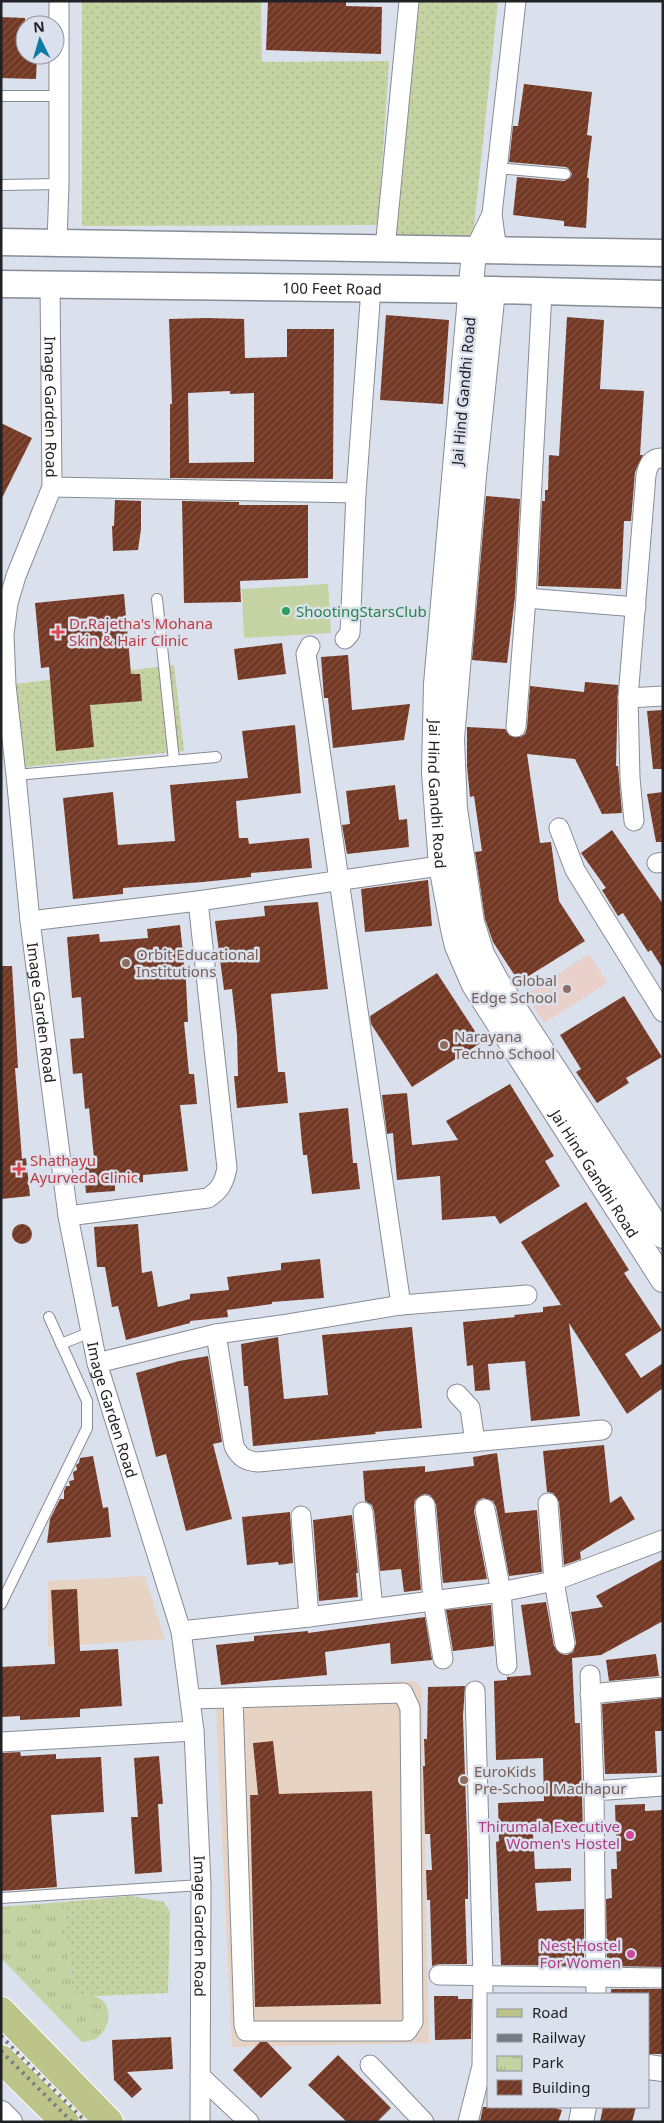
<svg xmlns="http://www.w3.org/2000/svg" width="664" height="2123" font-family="'Noto Sans',sans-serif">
  <defs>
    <pattern id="grass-dots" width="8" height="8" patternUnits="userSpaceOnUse" patternTransform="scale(1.25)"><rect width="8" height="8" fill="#c5d2a1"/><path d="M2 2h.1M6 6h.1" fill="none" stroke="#a9b48a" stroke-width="1.8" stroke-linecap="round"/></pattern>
    <pattern id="park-tufts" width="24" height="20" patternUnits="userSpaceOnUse" patternTransform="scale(1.25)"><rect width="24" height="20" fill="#c5d2a1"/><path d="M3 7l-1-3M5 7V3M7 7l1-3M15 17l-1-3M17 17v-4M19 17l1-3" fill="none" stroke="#a9b48a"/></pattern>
    <pattern id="building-hatch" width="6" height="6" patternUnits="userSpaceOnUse" patternTransform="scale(1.25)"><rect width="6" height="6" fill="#733824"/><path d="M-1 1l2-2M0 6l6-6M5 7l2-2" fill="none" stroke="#825343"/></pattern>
  </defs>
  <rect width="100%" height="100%" fill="#dbe1ec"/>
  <g fill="#e6d3c4">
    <polygon points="145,1576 165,1639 48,1647 48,1581"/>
    <polygon points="414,1681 422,1689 429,2043 232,2047 215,1689"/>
  </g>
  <polygon fill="#ead0ca" points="589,954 607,983 544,1023 526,994"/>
  <g fill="url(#grass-dots)">
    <polygon points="82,1 261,1 262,62 389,61 378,225 82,226"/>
    <polygon points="419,1 498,1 473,236 395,235"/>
    <polygon points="174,665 184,751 15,768 6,685"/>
    <polygon points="131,1896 164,1902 170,1912 168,1993 73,1997 63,1902"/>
  </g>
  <path fill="url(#park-tufts)" d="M63 1902 73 1997C79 1997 90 1994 96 1997 115 2003 110 2029 97 2038 93 2041 86 2041 82 2042L1 1958V1907Z"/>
  <polygon fill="#c5d2a1" points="328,584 331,633 244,638 242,589"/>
  <g fill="url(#building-hatch)" fill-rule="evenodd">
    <polygon points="268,1 346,1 346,6 382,7 381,54 266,50"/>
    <polygon points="1,17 25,18 25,55 37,55 36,79 1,78"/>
    <polygon points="524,84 592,92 587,135 592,136 587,178 589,178 586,228 564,226 564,221 513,215 517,177 564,181 570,178 572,174 569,169 566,167 509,162 513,126 518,126"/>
    <polygon points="386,315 449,320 443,404 380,400"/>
    <polygon points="567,317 604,320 600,389 644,391 640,455 643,455 635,472 631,521 624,521 621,589 538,586 542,501 545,501 545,490 548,490 549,455 559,456"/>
    <path d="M206 318 244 319 245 358 287 357V329H334L333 479 170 478V404H172L169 319ZM230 391V394L254 393V462L189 463 188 393Z"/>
    <polygon points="1,423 32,438 1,500"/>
    <polygon points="486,496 520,499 515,597 507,663 472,660"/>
    <polygon points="115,500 141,501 141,529 138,550 113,551 112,526 114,526"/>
    <polygon points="182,501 239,502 239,505 308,505 308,578 240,581 241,602 184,603"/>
    <polygon points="124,594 131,674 140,674 142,701 90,705 94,747 56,751 49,667 41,668 35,603"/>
    <polygon points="282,643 286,674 238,680 234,649"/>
    <polygon points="348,655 352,710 410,704 404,740 333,748 328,698 324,698 321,657"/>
    <polygon points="585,682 618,685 616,766 618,766 622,813 602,814 575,759 527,754 540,843 551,842 559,901 585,941 519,982 493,942 485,919 475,852 482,851 474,796 470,797 467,766 467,727 505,729 510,736 520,737 525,734 527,728 530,686 584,692"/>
    <polygon points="663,710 663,769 653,769 647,711"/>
    <polygon points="295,725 301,793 236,801 239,838 248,838 249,844 309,838 312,868 251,873 251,877 203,882 123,888 123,894 73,899 63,798 113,792 118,845 175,841 170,785 248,778 242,731"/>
    <polygon points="395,785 399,820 407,819 409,847 347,854 342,825 350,824 346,791"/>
    <polygon points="663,792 663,842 656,842 647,794"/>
    <polygon points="612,830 663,904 663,969 651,950 648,952 623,913 618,916 602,890 606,888 581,853"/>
    <polygon points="428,880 432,926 365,932 361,889"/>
    <polygon points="318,902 328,989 271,994 278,1072 285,1072 288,1103 237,1108 234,1076 238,1076 237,1035 232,989 224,990 215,921 265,916 264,906"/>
    <polygon points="180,925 186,982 188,1022 184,1022 189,1074 194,1074 197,1104 180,1105 188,1171 143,1175 143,1182 115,1185 115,1191 86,1193 83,1159 94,1158 89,1108 85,1109 82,1073 73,1074 70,1039 84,1038 81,997 72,998 67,937 99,934 100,942 148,938 147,929"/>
    <polygon points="1,966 12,966 18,1068 15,1068 22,1159 26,1158 30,1196 1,1199"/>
    <polygon points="437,973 482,1042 412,1087 371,1024 370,1016"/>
    <polygon points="624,996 662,1057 626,1078 629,1083 597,1103 576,1072 581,1069 560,1035"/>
    <polygon points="510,1084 554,1156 545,1161 560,1186 500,1224 495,1216 442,1220 440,1176 397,1180 393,1133 387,1134 382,1095 407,1093 412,1145 458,1140 446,1121"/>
    <polygon points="348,1108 353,1163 357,1163 360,1189 312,1194 307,1155 303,1155 299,1113"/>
    <polygon points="586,1202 629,1270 624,1273 662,1330 625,1354 641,1378 663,1363 663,1388 627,1414 569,1323 580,1416 531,1421 525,1361 488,1364 490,1390 475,1391 473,1365 467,1366 463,1322 515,1317 514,1315 543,1312 543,1307 561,1305 521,1242"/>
    <polygon points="138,1224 142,1273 152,1271 158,1307 190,1299 190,1294 229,1290 227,1277 281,1270 281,1263 320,1259 324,1298 272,1302 272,1304 227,1310 228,1317 190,1321 190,1323 126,1340 118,1306 112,1307 105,1267 97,1267 94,1227"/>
    <circle cx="22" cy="1234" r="10"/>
    <polygon points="412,1327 422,1428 375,1432 376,1434 253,1446 248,1386 244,1386 241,1344 278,1337 284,1399 328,1395 322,1335"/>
    <polygon points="208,1356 222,1442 213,1444 232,1519 186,1531 166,1454 156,1457 136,1373 179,1361"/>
    <polygon points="604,1445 610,1503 621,1496 635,1519 580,1552 581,1559 564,1565 559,1502 553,1493 547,1492 543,1451"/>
    <polygon points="497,1453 505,1513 537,1510 542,1572 509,1576 496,1507 493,1501 483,1498 477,1501 474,1511 487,1579 443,1583 436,1504 430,1495 424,1494 415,1500 414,1506 421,1590 404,1592 401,1569 380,1571 374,1511 372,1505 365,1501 363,1471 425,1466 425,1472 474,1466 473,1457"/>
    <polygon points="93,1456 103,1508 108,1507 111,1537 47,1543 50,1519 60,1499 64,1499 64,1491 66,1486 70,1486 69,1481 74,1480 73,1472 77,1470 76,1465 79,1463 80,1458"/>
    <polygon points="290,1512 293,1563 279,1565 278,1562 247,1565 242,1517"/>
    <polygon points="352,1515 358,1573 356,1573 358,1597 319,1601 313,1520"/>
    <polygon points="663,1559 663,1621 601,1655 572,1658 575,1723 580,1723 583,1832 533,1834 535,1869 571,1868 571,1881 535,1883 537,1911 584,1909 584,1966 501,1965 496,1842 499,1841 498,1803 544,1801 543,1758 496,1760 494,1681 507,1680 507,1677 531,1675 521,1605 546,1602 554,1646 561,1654 567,1655 573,1652 576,1643 571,1612 603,1607 596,1596"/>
    <polygon points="77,1589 80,1651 118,1649 122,1706 80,1709 80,1717 20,1720 20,1716 1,1717 1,1667 55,1664 51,1590"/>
    <polygon points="491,1605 494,1646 453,1651 446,1610"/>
    <polygon points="425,1617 432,1660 391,1664 390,1643 325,1652 327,1675 221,1685 216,1645 254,1641 254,1636 308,1631 308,1633"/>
    <polygon points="656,1654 659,1676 609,1681 606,1660"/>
    <polygon points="465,1686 463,1716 468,1865 468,1899 465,1899 467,1964 439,1964 432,1966 430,1900 427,1900 426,1870 432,1870 430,1834 425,1834 423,1766 425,1766 424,1739 427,1739 428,1687"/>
    <polygon points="663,1698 663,1731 655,1731 657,1773 605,1774 602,1704"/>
    <polygon points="273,1741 279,1794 372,1791 381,2004 255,2007 250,1795 258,1795 253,1743"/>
    <polygon points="20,1752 21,1756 56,1754 56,1759 101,1757 104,1812 51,1815 57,1887 1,1891 1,1753"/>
    <polygon points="159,1756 163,1804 158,1804 162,1872 135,1874 131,1817 138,1817 134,1758"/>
    <polygon points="645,1804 645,1811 663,1810 663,1967 607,1966 606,1899 612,1898 611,1869 617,1869 615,1805"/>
    <polygon points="611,1989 663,1989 663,2054 648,2054 648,1994 611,1994"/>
    <polygon points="434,1996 458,1996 458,1999 472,1999 471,2039 435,2040"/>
    <polygon points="171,2037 173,2069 127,2072 142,2089 132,2098 114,2080 112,2040"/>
    <polygon points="260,2042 267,2042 292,2068 261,2098 233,2070"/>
    <polygon points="338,2055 391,2108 377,2122 347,2122 308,2085"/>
    <polygon points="483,2107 550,2107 562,2110 558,2122 480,2122"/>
    <polygon points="603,2107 636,2107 632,2122 600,2122"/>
  </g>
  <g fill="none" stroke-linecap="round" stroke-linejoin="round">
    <defs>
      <g id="service">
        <polyline points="1,96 60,96"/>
        <polyline points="497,168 565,174"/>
        <polyline points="1,185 59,184"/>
        <polyline points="157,599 174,761"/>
        <polyline points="16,775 216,757"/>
        <polyline points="61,1344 91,1332"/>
        <polyline points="1,1604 87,1428 87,1401 49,1317"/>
        <polyline points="1,1898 201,1885"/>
      </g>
      <g id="minor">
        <polyline points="492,214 516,1"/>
        <polyline points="57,242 59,184 59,1"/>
        <polyline points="385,249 409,1"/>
        <polyline points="474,251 492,214 497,251"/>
        <path id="s1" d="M50 285 52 487 16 576 8 603 4 634 6 685 16 775 30 921 68 1216 97 1363 181 1631 194 1731 201 1885 200 2122"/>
        <polyline points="52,487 356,493"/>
        <polyline points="526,598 636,607"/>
        <polyline points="345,639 350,633 356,493 371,289"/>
        <polyline points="310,646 306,654 401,1305"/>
        <polyline points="628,698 663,696"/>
        <polyline points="516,727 526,598 542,291"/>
        <path d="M634 821 630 778 628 698 646 475C648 466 651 457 663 458"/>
        <polyline points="559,828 575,870 663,1012"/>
        <polyline points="657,863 663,862"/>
        <polyline points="198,901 453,864"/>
        <path d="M30 921 198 901 227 1168C224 1183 220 1190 208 1198L68 1216"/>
        <path d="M216 1334 234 1446C240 1458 246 1461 258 1462L602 1430"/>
        <polyline points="97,1363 216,1334 281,1325 401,1305 527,1295"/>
        <polyline points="457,1394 470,1408 475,1442"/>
        <polyline points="548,1503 554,1581 565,1644"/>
        <polyline points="425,1505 433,1600 443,1659"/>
        <polyline points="485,1509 501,1592 507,1665"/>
        <polyline points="363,1512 373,1608"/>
        <polyline points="301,1516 309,1617"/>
        <polyline points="181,1631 309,1617 501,1592 554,1581 663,1540"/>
        <polyline points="590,1675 594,1791 596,1994"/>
        <polyline points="590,1694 663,1687"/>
        <polyline points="190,1699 403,1693 410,1708 413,2022 407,2031 246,2031 244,2025 233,1698"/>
        <polyline points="1,1742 194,1731"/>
        <polyline points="594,1791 663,1786"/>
        <polyline points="439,1975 663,1978"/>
        <polyline points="370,2065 424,2122"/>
        <polyline points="200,2076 249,2122"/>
        <polyline points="468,2122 482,2066 483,1976 475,1691"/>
      </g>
      <g id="tertiary">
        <path id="s2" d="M474 251 436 684 434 772 441 866 453 929 457 946 474 985 663 1280"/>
        <polyline points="493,290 474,476 452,739 455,809 472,922 482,954 496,980 663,1236"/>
        <polyline points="648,2067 663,2069"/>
        <polyline points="1,2113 10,2122"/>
        <polyline points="581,2122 584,2107"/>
      </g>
      <g id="secondary">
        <polyline points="1,242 663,253"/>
        <path id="s3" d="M1 284 493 290 663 294"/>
      </g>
      <g id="primary">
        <polyline points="1,2011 109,2122"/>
        <polyline points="1,2059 65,2122"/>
      </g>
    </defs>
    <use href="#service" stroke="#878c97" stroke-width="12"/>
    <use href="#minor" stroke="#878c97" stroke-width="21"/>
    <use href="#tertiary" stroke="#878c97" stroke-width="26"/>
    <use href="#secondary" stroke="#878c97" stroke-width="29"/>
    <use href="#primary" stroke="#fff" stroke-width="30"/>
    <use href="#service" stroke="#fff" stroke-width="10"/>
    <use href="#minor" stroke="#fff" stroke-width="19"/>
    <use href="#tertiary" stroke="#fff" stroke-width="24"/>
    <use href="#secondary" stroke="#fff" stroke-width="26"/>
    <use href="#primary" stroke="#bcc489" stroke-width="28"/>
    <g stroke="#767a81" stroke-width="4" stroke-dasharray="2.5 5" stroke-linecap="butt">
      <polyline points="1,2036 86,2122"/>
      <polyline points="1,2051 72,2122"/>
    </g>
  </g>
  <circle fill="#2e9e5b" stroke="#dbe1ec" stroke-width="2" cx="286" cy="611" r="5"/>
  <g fill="#e0444e" stroke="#dbe1ec" stroke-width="2">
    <path d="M55.5 624.5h5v5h5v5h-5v5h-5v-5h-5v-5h5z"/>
    <path d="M16.5 1161.5h5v5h5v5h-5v5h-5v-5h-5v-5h5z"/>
  </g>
  <g fill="#8d6e63" stroke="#dbe1ec" stroke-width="2">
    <circle cx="126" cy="963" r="5"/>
    <circle cx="567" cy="989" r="5"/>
    <circle cx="444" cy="1045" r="5"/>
    <circle cx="464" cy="1780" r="5"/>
  </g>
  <g fill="#d1479c" stroke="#dbe1ec" stroke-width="2">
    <circle cx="630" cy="1835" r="5"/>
    <circle cx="631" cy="1954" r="5"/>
  </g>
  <g text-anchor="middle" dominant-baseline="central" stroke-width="5" stroke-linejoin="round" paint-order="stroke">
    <g font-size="15" fill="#202226" stroke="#dbe1ec">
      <text stroke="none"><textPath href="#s3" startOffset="331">100 Feet Road</textPath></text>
      <text transform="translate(463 391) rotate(-85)">Jai Hind Gandhi Road</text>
      <text stroke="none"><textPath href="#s1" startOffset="122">Image Garden Road</textPath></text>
      <text stroke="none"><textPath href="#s2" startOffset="545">Jai Hind Gandhi Road</textPath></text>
      <text stroke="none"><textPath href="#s1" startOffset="738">Image Garden Road</textPath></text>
      <text stroke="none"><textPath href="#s2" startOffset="965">Jai Hind Gandhi Road</textPath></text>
      <text stroke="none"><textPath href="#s1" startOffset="1142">Image Garden Road</textPath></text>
      <text stroke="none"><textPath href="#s1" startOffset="1670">Image Garden Road</textPath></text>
    </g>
    <g font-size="15" fill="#27864d" stroke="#dbe1ec" text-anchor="start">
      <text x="296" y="611">ShootingStarsClub</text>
    </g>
    <g font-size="15" fill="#be3a42" stroke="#dbe1ec" text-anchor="start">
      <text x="69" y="623">Dr.Rajetha's Mohana<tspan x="69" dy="17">Skin &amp; Hair Clinic</tspan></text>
      <text x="30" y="1160">Shathayu<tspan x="30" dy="17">Ayurveda Clinic</tspan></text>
    </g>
    <g font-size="15" fill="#785e54" stroke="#dbe1ec" text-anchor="start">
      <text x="136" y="954">Orbit Educational<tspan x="136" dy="17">Institutions</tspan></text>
      <text x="557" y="980" text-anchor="end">Global<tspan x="557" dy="17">Edge School</tspan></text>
      <text x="454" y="1036">Narayana<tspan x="454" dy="17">Techno School</tspan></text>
      <text x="474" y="1771">EuroKids<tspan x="474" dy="17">Pre-School Madhapur</tspan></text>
    </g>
    <g font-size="15" fill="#b23c85" stroke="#dbe1ec" text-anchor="end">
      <text x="620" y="1826">Thirumala Executive<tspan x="620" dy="17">Women's Hostel</tspan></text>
      <text x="621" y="1945">Nest Hostel<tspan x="621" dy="17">For Women</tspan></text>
    </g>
  </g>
  <rect width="664" height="2123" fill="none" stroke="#202226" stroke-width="5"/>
  <rect x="487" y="1993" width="162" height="115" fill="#dbe1ec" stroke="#90959d"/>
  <rect x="497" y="2009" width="25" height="8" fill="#bcc489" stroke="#90959d"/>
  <text x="532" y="2018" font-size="15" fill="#202226">Road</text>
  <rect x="497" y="2034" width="25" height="8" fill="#767a81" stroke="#90959d"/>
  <text x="532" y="2043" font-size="15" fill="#202226">Railway</text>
  <rect x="497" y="2056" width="25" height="15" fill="url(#park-tufts)" stroke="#90959d"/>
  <text x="532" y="2068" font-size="15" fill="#202226">Park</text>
  <rect x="497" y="2080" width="25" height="15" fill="url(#building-hatch)" stroke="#90959d"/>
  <text x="532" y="2093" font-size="15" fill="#202226">Building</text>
  <g transform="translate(40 40) rotate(355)"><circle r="24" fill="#dbe1ec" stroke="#90959d"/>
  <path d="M0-4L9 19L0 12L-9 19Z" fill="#0f7ba5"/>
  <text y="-8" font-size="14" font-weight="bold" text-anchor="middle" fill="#202226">N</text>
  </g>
</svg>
